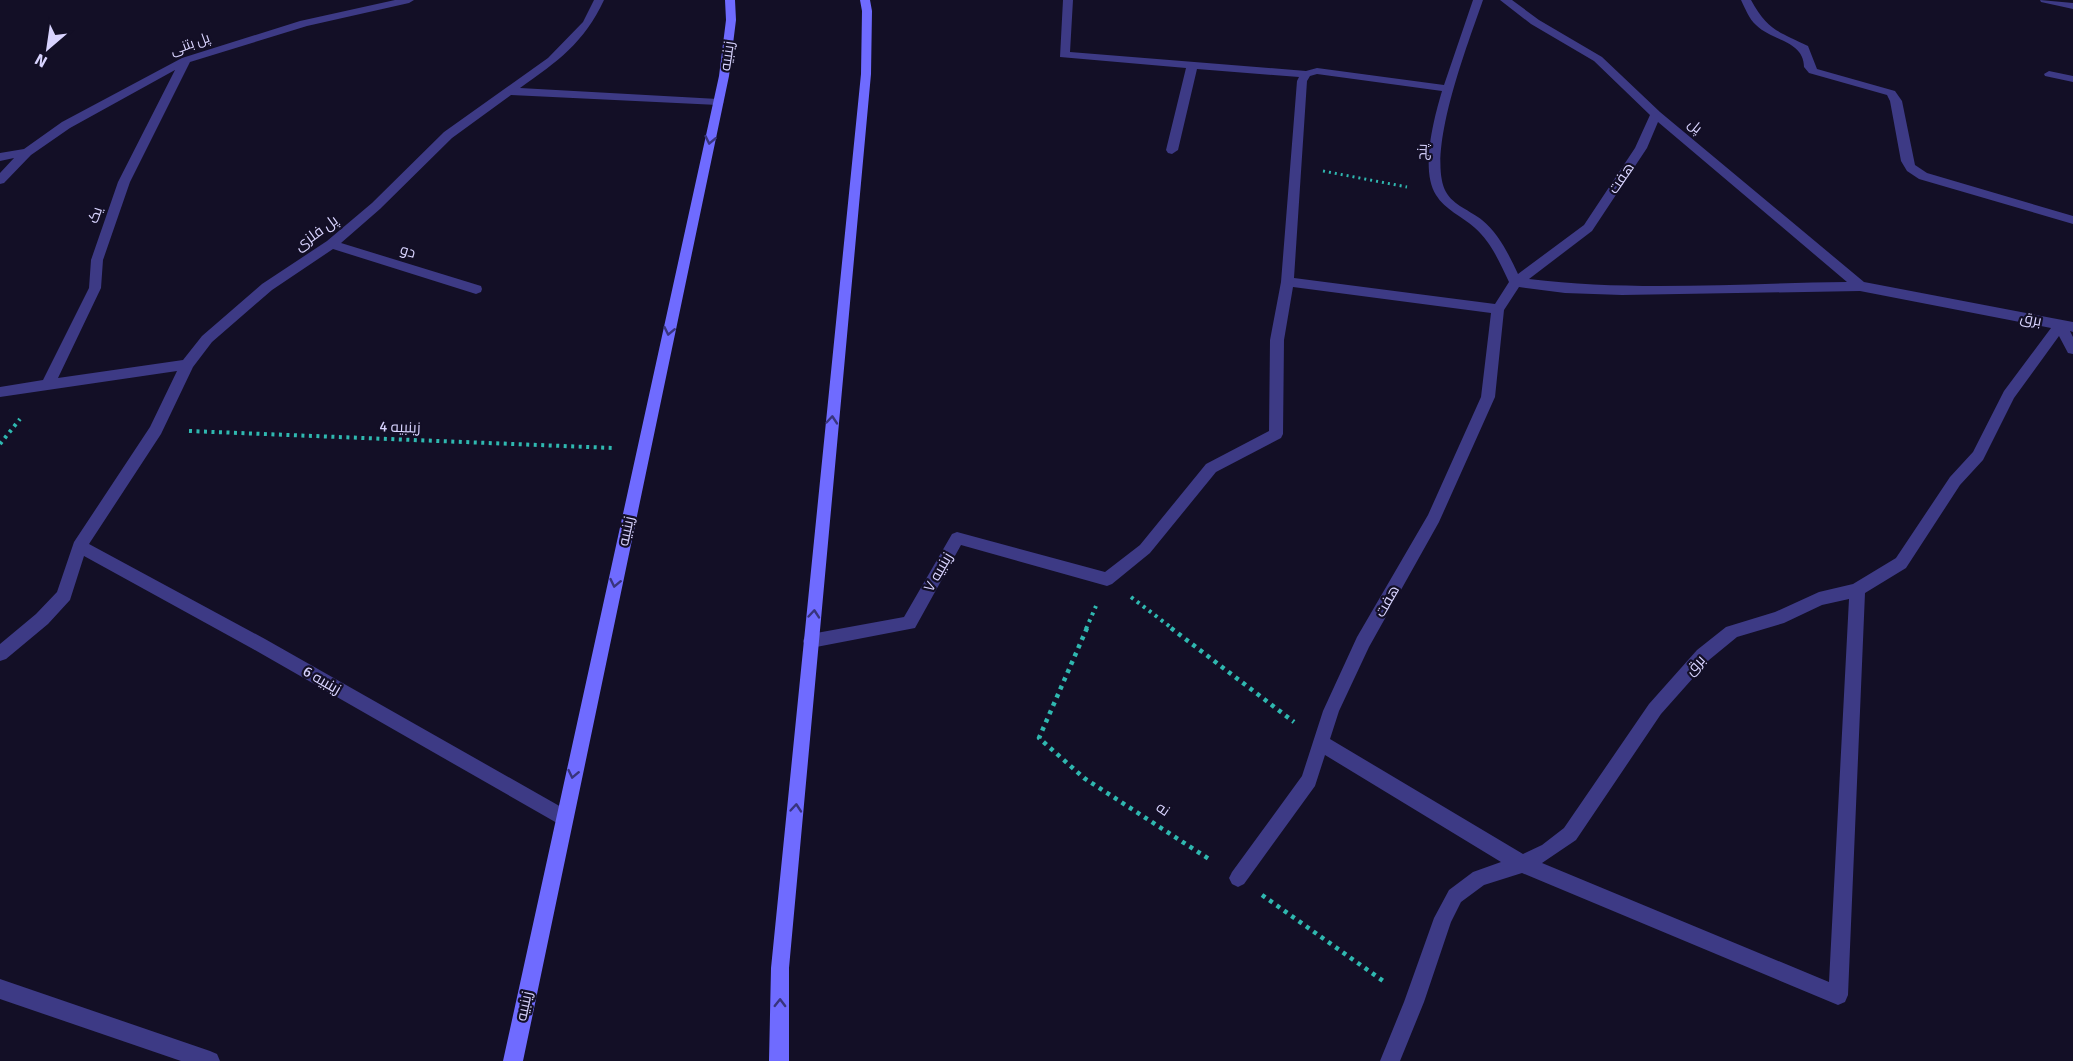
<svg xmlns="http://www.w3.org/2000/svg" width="2073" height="1061" font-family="Signika,Cairo,sans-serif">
  <rect width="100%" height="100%" fill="#130f26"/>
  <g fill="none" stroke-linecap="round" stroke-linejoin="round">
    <polyline stroke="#2fb8b0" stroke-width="3" stroke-dasharray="2 4" stroke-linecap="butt" points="1323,171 1407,187"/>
    <g stroke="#2fb8b0" stroke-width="4" stroke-dasharray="3 4.5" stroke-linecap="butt">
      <polyline points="189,431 613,448"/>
      <polyline points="0,444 20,419"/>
      <polyline points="1131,597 1173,629"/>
      <polyline points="1086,629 1096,606"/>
    </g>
    <g stroke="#2fb8b0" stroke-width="4.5" stroke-dasharray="4 5" stroke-linecap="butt">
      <polyline points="1087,628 1039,738 1084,778 1212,861"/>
      <polyline points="1171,628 1294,722"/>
      <polyline points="1262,895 1386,983"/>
    </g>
    <g fill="#3d3a85" fill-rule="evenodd">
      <path d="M395 0H414L409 3 307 26 190 62 130 182 103 260 101 288 58 378 183 360 202 336 262 284 327 241 372 203 444 132 548 58 583 22 594 0H604C584 43 558 61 520 88L718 99 724 102 718 105 511 95 452 138 380 209 341 243 481 286 482 289 481 292 476 294 333 249 272 290 212 342 193 367 161 434 89 544 265 639 570 812 573 818 570 824 564 827 253 649 84 556 70 600 48 624 6 659 0 661V644L36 614 57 592 74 542 150 427 177 371 0 397V387L43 380 89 288 91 260 118 182 175 70 70 128 31 155 4 183 0 184V173L14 158 0 161V153L24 149 62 122 182 58 300 21Z"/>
      <path d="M1063 0H1073L1070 52 1306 71 1317 68 1444 85 1473 0H1483C1469 41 1425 153 1446 192 1453 205 1471 211 1482 220 1499 234 1509 255 1518 274L1584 225 1635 148 1650 115 1594 61 1531 24 1500 0H1512L1539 20 1602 57 1660 112 1864 282 2073 322V332L2070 331 2073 337V354L2068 353 2059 336 2014 398 1983 460 1960 485 1906 568 1865 593 1848 995 1845 1002 1838 1005 1522 873 1484 885 1461 902 1451 922 1424 1002 1400 1061H1380L1404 1002 1434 918 1449 890 1473 872 1501 862 1325 755 1315 786 1244 884 1238 887 1232 884 1229 878 1232 872 1302 776 1323 711 1357 637 1428 515 1481 397 1491 313 1293 287 1284 340 1283 434 1281 438 1216 472 1150 553 1112 584 1107 586 961 545 915 628 811 648 805 646 803 641 805 636 811 634 904 617 952 534 957 532 1105 572 1140 545 1206 464 1269 431 1270 340 1281 282 1297 81 1299 77 1197 69 1178 150 1172 154 1168 153 1166 150 1186 68 1060 57ZM1317 74 1442 91C1434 118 1420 170 1436 195 1445 210 1462 216 1475 228 1491 242 1500 263 1509 282L1495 304 1294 278 1307 81 1310 76ZM1658 122 1847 282C1741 283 1634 292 1529 279L1592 231 1647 148ZM1519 287 1565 293 1622 295 1860 291 2051 328 2004 391 1973 452 1950 477 1896 558 1853 584 1819 592 1775 612 1726 627 1697 650 1649 704 1564 828 1542 845 1523 854 1330 739 1339 711 1369 647 1439 522 1495 397 1504 310ZM1849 599 1829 982 1542 863 1576 840 1661 714 1709 660 1737 637 1784 623 1822 605Z"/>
      <path d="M1741 0H1751C1768 31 1778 31 1808 46L1817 69 1895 91 1902 101 1915 165 1927 173 2073 216V224L1919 179 1907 171 1901 161 1890 101 1887 95 1809 73 1804 67C1804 41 1772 41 1756 25 1749 19 1745 8 1741 0Z"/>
      <polygon points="2040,0 2073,3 2073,9 2041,2"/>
      <polygon points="2049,71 2073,76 2073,82 2045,76 2044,74"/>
      <polygon points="0,979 210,1051 217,1054 220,1061 181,1061 0,999"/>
    </g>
    <g fill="#6f6bff" fill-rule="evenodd">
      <polygon points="725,0 735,0 736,20 729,76 523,1061 503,1061 719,76 726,20"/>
      <polygon points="860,0 870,0 872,11 871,74 789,968 789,1061 769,1061 771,968 861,74 862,11"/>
    </g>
  </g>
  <defs><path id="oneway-chevron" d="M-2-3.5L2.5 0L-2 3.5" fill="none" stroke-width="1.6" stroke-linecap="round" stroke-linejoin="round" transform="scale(1.5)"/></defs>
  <g stroke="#38347d">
    <use href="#oneway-chevron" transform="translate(710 140) rotate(102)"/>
    <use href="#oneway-chevron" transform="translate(669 331) rotate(102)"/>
    <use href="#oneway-chevron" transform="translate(832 420) rotate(-85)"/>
    <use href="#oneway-chevron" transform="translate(615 583) rotate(102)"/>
    <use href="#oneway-chevron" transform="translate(814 614) rotate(-85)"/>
    <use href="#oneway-chevron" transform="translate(573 774) rotate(102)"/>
    <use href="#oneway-chevron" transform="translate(796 808) rotate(-85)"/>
    <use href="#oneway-chevron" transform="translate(780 1003) rotate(-89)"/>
  </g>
  <g text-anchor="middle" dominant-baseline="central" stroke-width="4.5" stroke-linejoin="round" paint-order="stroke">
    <g font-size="14" fill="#d9d4ff" stroke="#130f26">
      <text transform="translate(190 44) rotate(-20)">پل بتنی</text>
      <text transform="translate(1695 126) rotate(39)">پل</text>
      <text transform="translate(1422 152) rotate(-88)">پنج</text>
    </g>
    <g font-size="15" fill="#d9d4ff" stroke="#130f26">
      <text transform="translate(727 56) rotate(-82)">زینبیه</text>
      <text transform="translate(1621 178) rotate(-56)">هفت</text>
      <text transform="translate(95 215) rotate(-71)">یک</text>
      <text transform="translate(316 233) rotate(-36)">پل فلزی</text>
      <text transform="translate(408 251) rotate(17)">دو</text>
      <text transform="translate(2031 319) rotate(11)">برق</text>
      <text transform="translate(400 427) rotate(2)">زینبیه 4</text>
      <text transform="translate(626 531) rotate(-78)">زینبیه</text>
      <text transform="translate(938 572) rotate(-60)">زینبیه ۷</text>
      <text transform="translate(1387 601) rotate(-60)">هفت</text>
      <text transform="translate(1695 665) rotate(-47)">برق</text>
      <text transform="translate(322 680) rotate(30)">زینبیه 6</text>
      <text transform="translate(1163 809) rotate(34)">نه</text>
      <text transform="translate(524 1006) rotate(-78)">زینبیه</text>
    </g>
  </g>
  <g transform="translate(48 48) rotate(209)" stroke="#130f26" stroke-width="4.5" paint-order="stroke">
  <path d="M0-4.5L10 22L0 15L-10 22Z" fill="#d9d4ff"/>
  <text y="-9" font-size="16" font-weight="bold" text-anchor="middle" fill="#d9d4ff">N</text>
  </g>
</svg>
